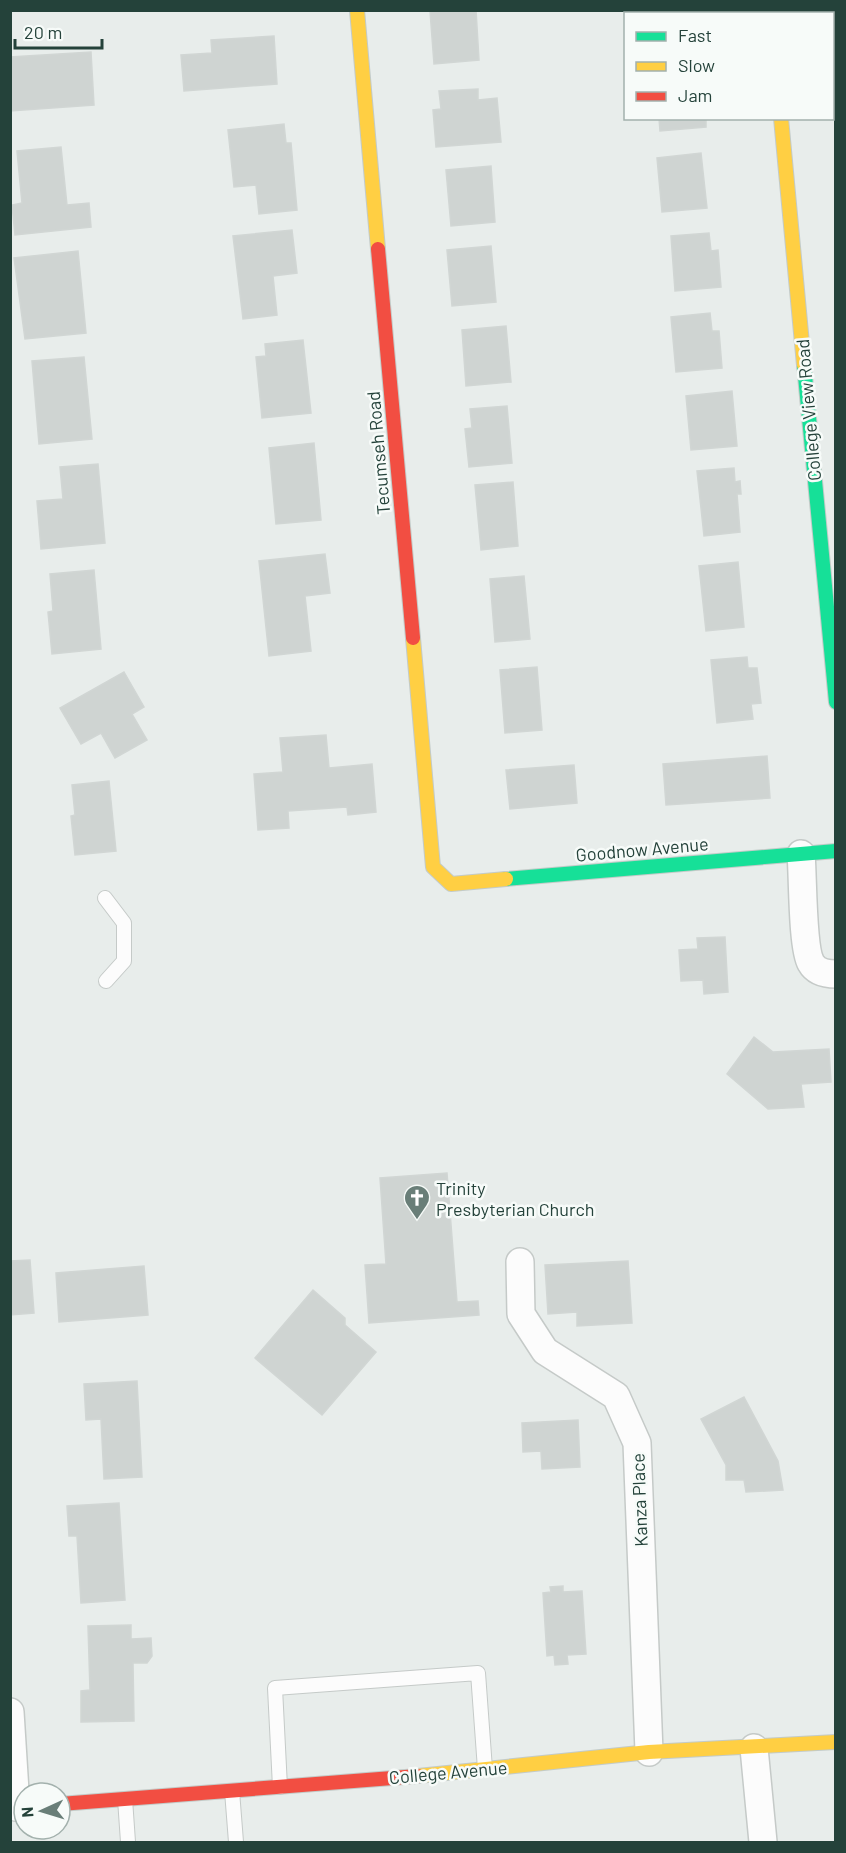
<svg xmlns="http://www.w3.org/2000/svg" width="846" height="1853" font-family="Barlow,sans-serif">
  <rect width="100%" height="100%" fill="#e8edeb"/>
  <g fill="#cfd4d2" stroke="#d1d6d4" stroke-width="1.5">
    <polygon points="476,10 479,60 434,64 430,11"/>
    <rect x="640" y="10" width="46" height="4"/>
    <polygon points="274,36 277,84 184,91 181,55 212,53 211,40"/>
    <polygon points="91,52 94,105 10,111 10,57"/>
    <polygon points="478,89 478,100 497,98 501,142 436,147 433,110 441,109 439,91"/>
    <polygon points="659,118 706,118 706,127 660,131"/>
    <polygon points="284,124 286,143 291,143 297,210 259,214 256,185 234,187 228,130"/>
    <polygon points="61,147 67,205 89,203 91,227 15,235 12,205 22,203 17,151"/>
    <polygon points="701,153 707,208 662,212 657,158"/>
    <polygon points="491,166 495,222 451,226 446,170"/>
    <polygon points="292,230 297,273 273,276 277,315 243,319 233,236"/>
    <polygon points="709,233 711,251 718,250 721,287 675,291 671,236"/>
    <polygon points="491,246 496,302 452,306 447,250"/>
    <polygon points="78,251 86,333 25,339 14,258"/>
    <polygon points="710,313 712,331 719,331 722,368 676,372 671,317"/>
    <polygon points="506,326 511,382 466,386 462,330"/>
    <polygon points="303,340 311,413 262,418 256,357 266,356 265,344"/>
    <polygon points="84,357 92,439 39,444 32,361"/>
    <polygon points="732,391 737,446 691,450 686,396"/>
    <polygon points="507,406 512,463 469,467 465,429 472,428 470,409"/>
    <polygon points="314,443 321,520 276,524 269,448"/>
    <polygon points="98,464 105,543 41,549 37,501 63,499 60,467"/>
    <polygon points="734,468 735,482 740,481 741,494 737,494 740,532 704,536 697,471"/>
    <polygon points="513,482 518,546 481,550 475,485"/>
    <polygon points="325,554 330,593 305,596 311,651 269,656 259,561"/>
    <polygon points="738,562 744,627 706,631 699,566"/>
    <polygon points="94,570 101,649 52,654 48,612 53,611 50,574"/>
    <polygon points="524,576 530,639 495,642 490,579"/>
    <polygon points="747,657 748,668 757,668 761,703 751,704 753,719 717,723 711,660"/>
    <polygon points="537,667 542,730 505,733 500,670"/>
    <polygon points="124,672 144,707 132,714 147,740 115,758 101,733 81,744 60,708"/>
    <polygon points="326,735 329,768 372,764 376,812 348,815 347,807 288,811 289,828 258,830 254,774 283,772 280,738"/>
    <polygon points="767,756 770,798 666,805 663,764"/>
    <polygon points="574,765 577,803 510,809 506,770"/>
    <polygon points="109,781 116,851 75,855 71,816 75,815 72,785"/>
    <polygon points="725,937 728,992 704,994 703,980 681,981 679,950 698,949 697,938"/>
    <polygon points="754,1037 773,1052 829,1049 831,1082 801,1084 804,1107 768,1109 727,1074"/>
    <polygon points="447,1173 457,1302 478,1301 479,1315 369,1323 365,1265 386,1264 380,1178"/>
    <polygon points="30,1260 34,1313 10,1315 10,1261"/>
    <polygon points="628,1261 632,1323 577,1326 577,1312 548,1314 545,1265"/>
    <polygon points="144,1266 148,1315 59,1322 56,1273"/>
    <polygon points="313,1290 345,1318 345,1325 376,1352 322,1415 255,1358"/>
    <polygon points="137,1381 142,1477 104,1479 101,1419 86,1420 84,1384"/>
    <polygon points="744,1397 778,1461 783,1490 746,1492 744,1480 726,1480 726,1465 701,1419"/>
    <polygon points="578,1420 580,1467 542,1469 541,1451 523,1452 522,1423"/>
    <polygon points="119,1503 125,1600 81,1603 77,1536 69,1536 67,1506"/>
    <polygon points="563,1586 563,1592 582,1591 586,1654 567,1655 568,1664 555,1665 554,1655 547,1656 543,1593 551,1592 550,1587"/>
    <polygon points="131,1625 131,1639 151,1638 152,1656 147,1663 133,1663 134,1721 81,1722 81,1691 90,1690 88,1626"/>
  </g>
  <g fill="none" stroke-linecap="round" stroke-linejoin="round">
    <defs>
      <g id="lane">
        <polyline points="105,898 124,923 124,961 106,981"/>
        <polyline points="280,1787 275,1688 478,1673 485,1769"/>
        <polyline points="232,1791 236,1842"/>
        <polyline points="125,1799 128,1842"/>
      </g>
      <g id="street">
        <polyline points="771,10 771,14"/>
        <path d="M801 854C803 875 802 948 811 963 816 972 826 974 836 974"/>
        <polyline points="520,1262 521,1314 545,1351 616,1396 637,1443 649,1752"/>
        <polyline points="10,1712 16,1807"/>
        <polyline points="754,1748 763,1842"/>
      </g>
      <g id="fast">
        <polyline points="804,365 836,702"/>
        <polyline points="506,879 836,851"/>
      </g>
      <g id="slow">
        <polyline points="357,10 378,249"/>
        <polyline points="781,118 804,365"/>
        <polyline points="413,638 433,867 451,884 506,879"/>
        <polyline points="418,1776 649,1752 836,1742"/>
      </g>
      <g id="jam">
        <polyline points="378,249 413,638"/>
        <polyline points="60,1804 418,1776"/>
      </g>
    </defs>
    <use href="#lane" stroke="#c5cac8" stroke-width="16"/>
    <use href="#street" stroke="#c5cac8" stroke-width="30"/>
    <use href="#fast" stroke="#c3cbc8" stroke-width="16"/>
    <use href="#slow" stroke="#c3cbc8" stroke-width="16"/>
    <use href="#jam" stroke="#c3cbc8" stroke-width="16"/>
    <use href="#lane" stroke="#fcfcfc" stroke-width="14"/>
    <use href="#street" stroke="#fcfcfc" stroke-width="27"/>
    <use href="#fast" stroke="#16e098" stroke-width="14"/>
    <use href="#slow" stroke="#ffcf43" stroke-width="14"/>
    <use href="#jam" stroke="#f24e42" stroke-width="14"/>
  </g>
  <defs>
    <symbol id="church-pin" viewBox="-11 -11 22 30"><path d="M0 17L-7.5 6A9.5 9.5 0 1 1 7.5 6Z" fill="#697e78" stroke="#f7fbf9"/><path d="M-1.2-6h2.4v3.5h3.3v2.4h-3.3V6h-2.4V-.1h-3.3v-2.4h3.3Z" fill="#fff"/></symbol>
  </defs>
  <g fill-rule="evenodd">
    <use href="#church-pin" x="402" y="1183" width="30" height="40"/>
  </g>
  <g text-anchor="middle" dominant-baseline="central" stroke-width="5" stroke-linejoin="round" paint-order="stroke">
    <g font-size="18" fill="#24423a" stroke="#f7fbf9">
      <text transform="translate(808 410) rotate(-95)">College View Road</text>
      <text transform="translate(378 453) rotate(-95)">Tecumseh Road</text>
      <text transform="translate(642 849) rotate(-5)">Goodnow Avenue</text>
      <text transform="translate(639 1500) rotate(-92)">Kanza Place</text>
      <text transform="translate(448 1772) rotate(-5)">College Avenue</text>
    </g>
    <g font-size="18" fill="#24423a" stroke="#f7fbf9" text-anchor="start">
      <text x="436" y="1188">Trinity<tspan x="436" dy="21">Presbyterian Church</tspan></text>
    </g>
  </g>
  <rect width="846" height="1853" fill="none" stroke="#24423a" stroke-width="24"/>
  <rect x="624" y="12" width="210" height="108" fill="#f7fbf9" stroke="#a3b1ad" stroke-width="1.5"/>
  <rect x="636" y="32" width="30" height="9" fill="#16e098" stroke="#a3b1ad" stroke-width="1.5"/>
  <text x="678" y="42" font-size="18" fill="#24423a">Fast</text>
  <rect x="636" y="62" width="30" height="9" fill="#ffcf43" stroke="#a3b1ad" stroke-width="1.5"/>
  <text x="678" y="72" font-size="18" fill="#24423a">Slow</text>
  <rect x="636" y="92" width="30" height="9" fill="#f24e42" stroke="#a3b1ad" stroke-width="1.5"/>
  <text x="678" y="102" font-size="18" fill="#24423a">Jam</text>
  <g transform="translate(42 1811) rotate(266)"><circle r="28" fill="#f7fbf9" stroke="#a3b1ad" stroke-width="1.5"/>
  <path d="M0-4.5L10 22L0 15L-10 22Z" fill="#697e78"/>
  <text y="-9" font-size="16" font-weight="bold" text-anchor="middle" fill="#24423a">N</text>
  </g>
  <path d="M15 39v9h87v-9" fill="none" stroke="#24423a" stroke-width="3"/>
  <text x="24" y="39" font-size="18" fill="#24423a" stroke="#f7fbf9" stroke-width="4.5" paint-order="stroke">20 m</text>
</svg>
